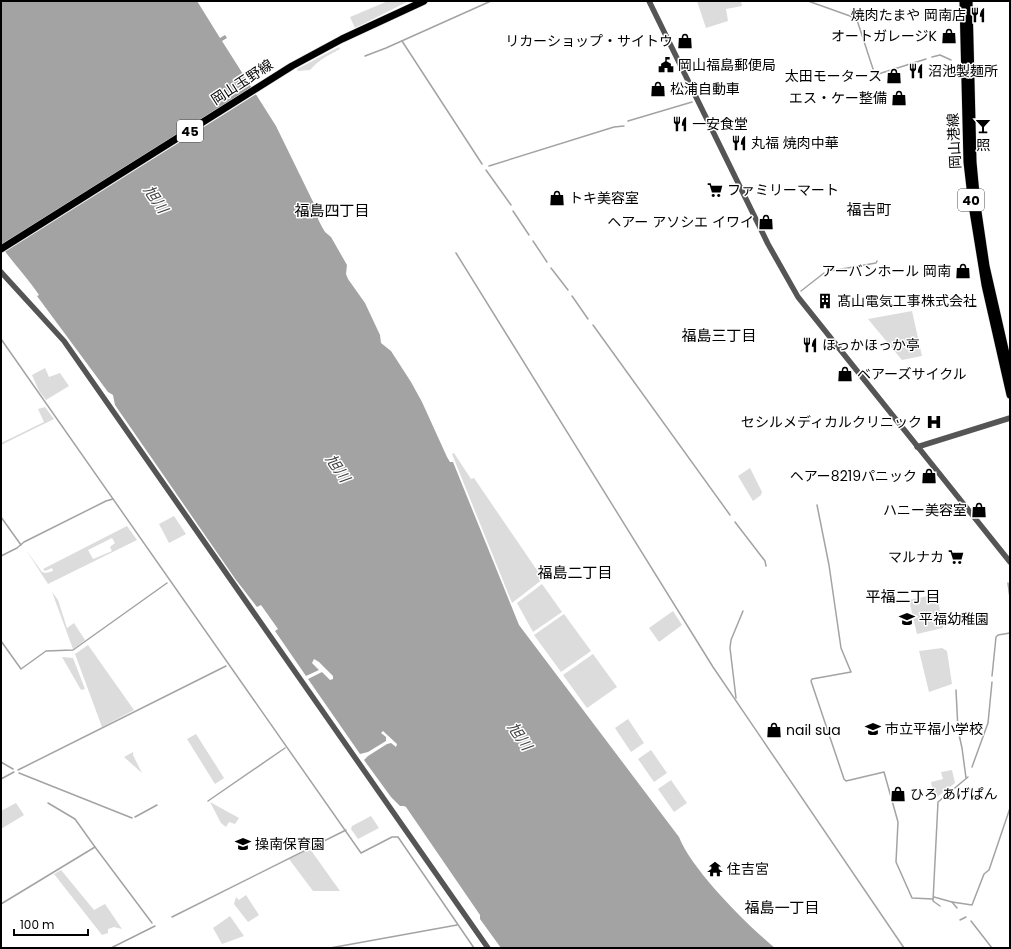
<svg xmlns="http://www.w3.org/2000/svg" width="1011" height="949" font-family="Poppins,'Noto Sans JP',sans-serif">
  <rect width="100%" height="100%" fill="#fff"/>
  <g fill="#dcdcdc" fill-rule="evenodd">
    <polygon points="388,1 409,1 355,28 350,17"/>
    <polygon points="697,1 741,1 742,6 726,9 728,21 706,28"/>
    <path d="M339 47 340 49C328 55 319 60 310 70L298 71 297 69Z"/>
    <polygon points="912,311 922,356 902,360 868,319"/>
    <polygon points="45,368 49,377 60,373 69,386 46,400 39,391 32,375"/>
    <polygon points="45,407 54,419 1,445 1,443 44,422 38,409"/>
    <polygon points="454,453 471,479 474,478 543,579 512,603 452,454"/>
    <polygon points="750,468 762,492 761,495 753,501 738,476"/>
    <polygon points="174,516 186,534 169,543 159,524"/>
    <path d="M127 526 137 540 48 584 26 550 42 572 46 573 53 571 52 568 45 571 43 569ZM112 538 115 543 110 547 112 551 93 559 88 550Z"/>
    <polygon points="542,584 562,612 533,632 517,603"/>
    <polygon points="52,592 58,600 67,628 74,623 85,640 73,649"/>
    <polygon points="937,594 943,628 917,634 909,600"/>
    <polygon points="673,611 682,625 659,642 649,628"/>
    <polygon points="564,614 591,651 561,672 534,635"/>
    <polygon points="88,645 134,710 102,727 75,654"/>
    <polygon points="942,648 947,651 952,684 929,692 919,651"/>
    <polygon points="593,654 617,687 587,708 563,675"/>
    <polygon points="62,657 73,658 85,689 81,690"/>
    <polygon points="628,719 644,743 631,752 615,728"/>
    <polygon points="196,734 224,778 215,784 187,739"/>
    <polygon points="651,750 667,773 654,782 638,759"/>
    <polygon points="133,752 133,755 142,773 124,757"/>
    <polygon points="952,770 955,783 937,797 933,792 931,782 943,779 941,772"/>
    <polygon points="671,780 687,803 674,812 658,789"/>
    <polygon points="210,802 239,818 235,824 229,822 226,827 221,823"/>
    <polygon points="16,803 24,815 1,829 1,811"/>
    <polygon points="371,816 379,828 358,839 351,829 352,826"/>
    <polygon points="310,849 340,891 313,891 289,859"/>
    <polygon points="61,870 94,910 105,904 122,929 114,927 108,929 108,933 102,935 54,874"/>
    <polygon points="246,895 259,915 248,922 234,904 236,897 239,900"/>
    <polygon points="230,916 244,936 222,944 213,928"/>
  </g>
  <path fill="#a3a3a3" d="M1 1H197L220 38 225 35 227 38 222 41 276 126 318 212V219L322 227 325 232 331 237 347 265 346 274 348 279 365 303 380 335 381 343 391 351 411 382 422 402 447 457 450 462H453L519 625 679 837C692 870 746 924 775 948H501L480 919V915L406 807 404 806H400L391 797 364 760 368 756 387 744 391 743 396 747 397 744 383 731 381 733 386 737V741L368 752 360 754 308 679 322 672 330 680 333 679V676L319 662 314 659 312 663 319 670 306 676 275 631 278 629 261 605 257 607 236 580 115 405 113 395 108 392 37 296 39 295C27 277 13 263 1 246Z"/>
  <polygon fill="#fff" points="253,86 258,93 3,253 1,249 1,246"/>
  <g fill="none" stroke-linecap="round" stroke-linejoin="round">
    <g stroke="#a3a3a3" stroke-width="1.5">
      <polyline points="808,1 850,16 857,20 875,75 926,59"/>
      <polyline points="402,41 482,164"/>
      <polyline points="365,56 386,48 491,1"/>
      <polyline points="932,57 940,55 951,60"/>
      <polyline points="628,121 692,102"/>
      <polyline points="489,166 614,127 624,126"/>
      <polyline points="486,170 511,205"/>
      <polyline points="513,211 529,235"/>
      <polyline points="533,241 547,262"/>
      <polyline points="456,253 713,667 904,948"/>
      <polyline points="551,268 568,290"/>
      <polyline points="830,271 876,263 877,261"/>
      <polyline points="801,291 824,273"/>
      <polyline points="572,296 588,319"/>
      <polyline points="593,325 730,515"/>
      <polyline points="1,339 361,853 392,837 398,837 474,948"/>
      <polyline points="817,505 829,565 841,648 851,672 812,679 811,681 844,779 846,781 884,772 898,822 896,862 912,898 933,899"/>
      <polyline points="1,517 21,545"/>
      <polyline points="735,522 765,561 766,566"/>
      <polyline points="1,556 17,548 24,542 106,501 113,499"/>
      <polyline points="1008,583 1010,598"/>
      <polyline points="1,641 21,669 46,651 73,650 167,583"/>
      <polyline points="992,676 996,637 998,635 1010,633"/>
      <polyline points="956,690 958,730 962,748 966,778"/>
      <polyline points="736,698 730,648 731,640 743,611"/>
      <polyline points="1,762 13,769"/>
      <polyline points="972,767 988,723 992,682"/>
      <polyline points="18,770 226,666"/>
      <polyline points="19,773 132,818"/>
      <polyline points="1,779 14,772"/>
      <polyline points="208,801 285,748"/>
      <polyline points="48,803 75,819 95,847"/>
      <polyline points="135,817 157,805"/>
      <polyline points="934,897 952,902 957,908"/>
      <polyline points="952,902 972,905 984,874 989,870 1010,808"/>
      <polyline points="1,904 95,847 152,923"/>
      <polyline points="940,906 933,901 938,802 968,777"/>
      <polyline points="172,917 346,830"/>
      <polyline points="960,920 966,917"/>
      <polyline points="971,921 992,948"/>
      <polyline points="111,948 155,926"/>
      <polyline points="330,948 457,925"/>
    </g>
    <defs>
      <g id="primary">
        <polyline points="963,1 967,162 972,205 985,285 1010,395"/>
        <polyline points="969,1 973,162 977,205 986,266 1010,371"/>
        <polyline points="1,249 292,66 342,39 424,1"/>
      </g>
    </defs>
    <use href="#primary" stroke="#dbdbdb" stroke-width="8"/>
    <g stroke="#555" stroke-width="5.5">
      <polyline points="649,1 768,244 798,297 1010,562"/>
      <polyline points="1,272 64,341 488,948"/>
      <polyline points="917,447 1010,418"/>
    </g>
    <use href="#primary" stroke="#000" stroke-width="7"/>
  </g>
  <defs>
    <symbol id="restaurant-bare" viewBox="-9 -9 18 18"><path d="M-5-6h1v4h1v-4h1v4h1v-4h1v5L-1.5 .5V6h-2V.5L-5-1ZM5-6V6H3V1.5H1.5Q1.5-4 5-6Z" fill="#000" stroke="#fff" stroke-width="2.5" paint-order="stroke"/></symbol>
    <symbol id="shop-bare" viewBox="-9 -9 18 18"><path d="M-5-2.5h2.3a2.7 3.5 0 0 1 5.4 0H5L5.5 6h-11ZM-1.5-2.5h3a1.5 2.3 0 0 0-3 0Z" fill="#000" stroke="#fff" stroke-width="2.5" paint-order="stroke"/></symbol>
    <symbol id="civic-bare" viewBox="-9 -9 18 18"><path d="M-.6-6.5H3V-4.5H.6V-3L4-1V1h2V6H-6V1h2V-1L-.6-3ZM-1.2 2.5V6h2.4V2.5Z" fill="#000" stroke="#fff" stroke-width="2.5" paint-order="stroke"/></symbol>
    <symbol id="bar-bare" viewBox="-9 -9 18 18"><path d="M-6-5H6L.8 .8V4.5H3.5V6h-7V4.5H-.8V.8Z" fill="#000" stroke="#fff" stroke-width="2.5" paint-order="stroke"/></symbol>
    <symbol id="supermarket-bare" viewBox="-9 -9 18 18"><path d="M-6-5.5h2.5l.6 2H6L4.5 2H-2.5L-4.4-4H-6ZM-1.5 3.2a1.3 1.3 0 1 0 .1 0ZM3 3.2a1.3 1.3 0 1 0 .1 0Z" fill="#000" stroke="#fff" stroke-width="2.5" paint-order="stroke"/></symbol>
    <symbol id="building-bare" viewBox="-9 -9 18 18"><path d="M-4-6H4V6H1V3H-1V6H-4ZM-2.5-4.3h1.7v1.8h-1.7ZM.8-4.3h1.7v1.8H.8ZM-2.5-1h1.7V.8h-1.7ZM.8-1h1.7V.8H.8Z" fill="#000" stroke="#fff" stroke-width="2.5" paint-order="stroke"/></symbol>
    <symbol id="hospital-bare" viewBox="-9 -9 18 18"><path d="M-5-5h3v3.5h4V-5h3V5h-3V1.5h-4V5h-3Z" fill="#000" stroke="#fff" stroke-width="2.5" paint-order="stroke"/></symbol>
    <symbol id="school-bare" viewBox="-9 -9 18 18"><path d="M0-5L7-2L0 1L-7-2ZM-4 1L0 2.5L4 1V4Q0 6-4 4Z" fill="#000" stroke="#fff" stroke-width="2.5" paint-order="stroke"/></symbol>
    <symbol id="temple-bare" viewBox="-9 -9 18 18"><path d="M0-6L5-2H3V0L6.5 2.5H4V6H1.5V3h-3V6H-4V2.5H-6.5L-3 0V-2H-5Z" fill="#000" stroke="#fff" stroke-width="2.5" paint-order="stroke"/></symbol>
  </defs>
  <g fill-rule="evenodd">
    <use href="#restaurant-bare" x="967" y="4" width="22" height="22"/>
    <use href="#shop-bare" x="938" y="25" width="22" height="22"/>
    <use href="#shop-bare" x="674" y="30" width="22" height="22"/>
    <use href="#civic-bare" x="655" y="54" width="22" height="22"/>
    <use href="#restaurant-bare" x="905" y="60" width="22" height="22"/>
    <use href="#shop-bare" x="883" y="65" width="22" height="22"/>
    <use href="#shop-bare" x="647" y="78" width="22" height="22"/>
    <use href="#shop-bare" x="888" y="87" width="22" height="22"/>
    <use href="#restaurant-bare" x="669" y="113" width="22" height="22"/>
    <use href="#bar-bare" x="972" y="115" width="22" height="22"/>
    <use href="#restaurant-bare" x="728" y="132" width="22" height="22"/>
    <use href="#supermarket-bare" x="704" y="179" width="22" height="22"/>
    <use href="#shop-bare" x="546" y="187" width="22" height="22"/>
    <use href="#shop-bare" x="755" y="211" width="22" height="22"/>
    <use href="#shop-bare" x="952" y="260" width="22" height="22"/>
    <use href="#building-bare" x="814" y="290" width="22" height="22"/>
    <use href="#restaurant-bare" x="799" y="334" width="22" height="22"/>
    <use href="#shop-bare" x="834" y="363" width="22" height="22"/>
    <use href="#hospital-bare" x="923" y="411" width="22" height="22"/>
    <use href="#shop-bare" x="918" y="465" width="22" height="22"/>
    <use href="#shop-bare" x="968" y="499" width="22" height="22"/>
    <use href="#supermarket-bare" x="945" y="546" width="22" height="22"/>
    <use href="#school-bare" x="896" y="608" width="22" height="22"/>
    <use href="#school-bare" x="862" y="718" width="22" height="22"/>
    <use href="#shop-bare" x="763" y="719" width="22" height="22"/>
    <use href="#shop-bare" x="887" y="783" width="22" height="22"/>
    <use href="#school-bare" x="232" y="833" width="22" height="22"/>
    <use href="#temple-bare" x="704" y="858" width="22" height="22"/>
  </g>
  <g text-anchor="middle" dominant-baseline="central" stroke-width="3" stroke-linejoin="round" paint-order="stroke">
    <g fill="#fff" stroke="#4c4c4c" stroke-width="1">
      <rect x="177" y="120" width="26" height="22" rx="3"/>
      <rect x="958" y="189" width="26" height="22" rx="3"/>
    </g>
    <g font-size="13" font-weight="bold" fill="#000">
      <text x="190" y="131">45</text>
      <text x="971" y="200">40</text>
    </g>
    <g font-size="14" fill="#000" stroke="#fff" text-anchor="start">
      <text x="966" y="15" text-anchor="end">焼肉たまや 岡南店</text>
      <text x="937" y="36" text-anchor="end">オートガレージK</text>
      <text x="673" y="41" text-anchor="end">リカーショップ・サイトウ</text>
      <text x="678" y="65">岡山福島郵便局</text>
      <text x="928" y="71">沼池製麺所</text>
      <text x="882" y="76" text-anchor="end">太田モータース</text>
      <text x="670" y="89">松浦自動車</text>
      <text x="887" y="98" text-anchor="end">エス・ケー整備</text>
      <text x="692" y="124">一安食堂</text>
      <text x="751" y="143">丸福 焼肉中華</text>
      <text x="983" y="145" text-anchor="middle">照</text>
      <text x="727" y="190">ファミリーマート</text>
      <text x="569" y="198">トキ美容室</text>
      <text x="754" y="222" text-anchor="end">ヘアー アソシエ イワイ</text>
      <text x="951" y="271" text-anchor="end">アーバンホール 岡南</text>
      <text x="837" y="301">髙山電気工事株式会社</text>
      <text x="822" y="345">ほっかほっか亭</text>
      <text x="857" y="374">ベアーズサイクル</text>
      <text x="922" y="422" text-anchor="end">セシルメディカルクリニック</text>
      <text x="917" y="476" text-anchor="end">ヘアー8219パニック</text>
      <text x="967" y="510" text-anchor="end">ハニー美容室</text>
      <text x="944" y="557" text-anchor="end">マルナカ</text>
      <text x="919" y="619">平福幼稚園</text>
      <text x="885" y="729">市立平福小学校</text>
      <text x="786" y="730">nail sua</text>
      <text x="910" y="794">ひろ あげぱん</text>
      <text x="255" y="844">操南保育園</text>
      <text x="727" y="869">住吉宮</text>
    </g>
    <g font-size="14" fill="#000" stroke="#fff">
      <text transform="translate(242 82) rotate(-33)">岡山玉野線</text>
      <text transform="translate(954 141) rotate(-93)">岡山港線</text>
    </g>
    <g font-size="15" font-style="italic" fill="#444" stroke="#fff">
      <text transform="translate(156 199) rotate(56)">旭川</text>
      <text transform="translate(338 468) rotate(56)">旭川</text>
      <text transform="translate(520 736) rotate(56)">旭川</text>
    </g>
    <g font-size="15" fill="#000" stroke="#fff">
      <text x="869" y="209">福吉町</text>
      <text x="332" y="210">福島四丁目</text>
      <text x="719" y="335">福島三丁目</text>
      <text x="575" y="572">福島二丁目</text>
      <text x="903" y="596">平福二丁目</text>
      <text x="782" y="907">福島一丁目</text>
    </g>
  </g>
  <rect width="1011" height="949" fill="none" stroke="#000000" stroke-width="4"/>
  <path d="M14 929v6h74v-6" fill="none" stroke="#000000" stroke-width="2"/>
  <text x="20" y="929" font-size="12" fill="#000000" stroke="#ffffff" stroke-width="3" paint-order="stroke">100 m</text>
</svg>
